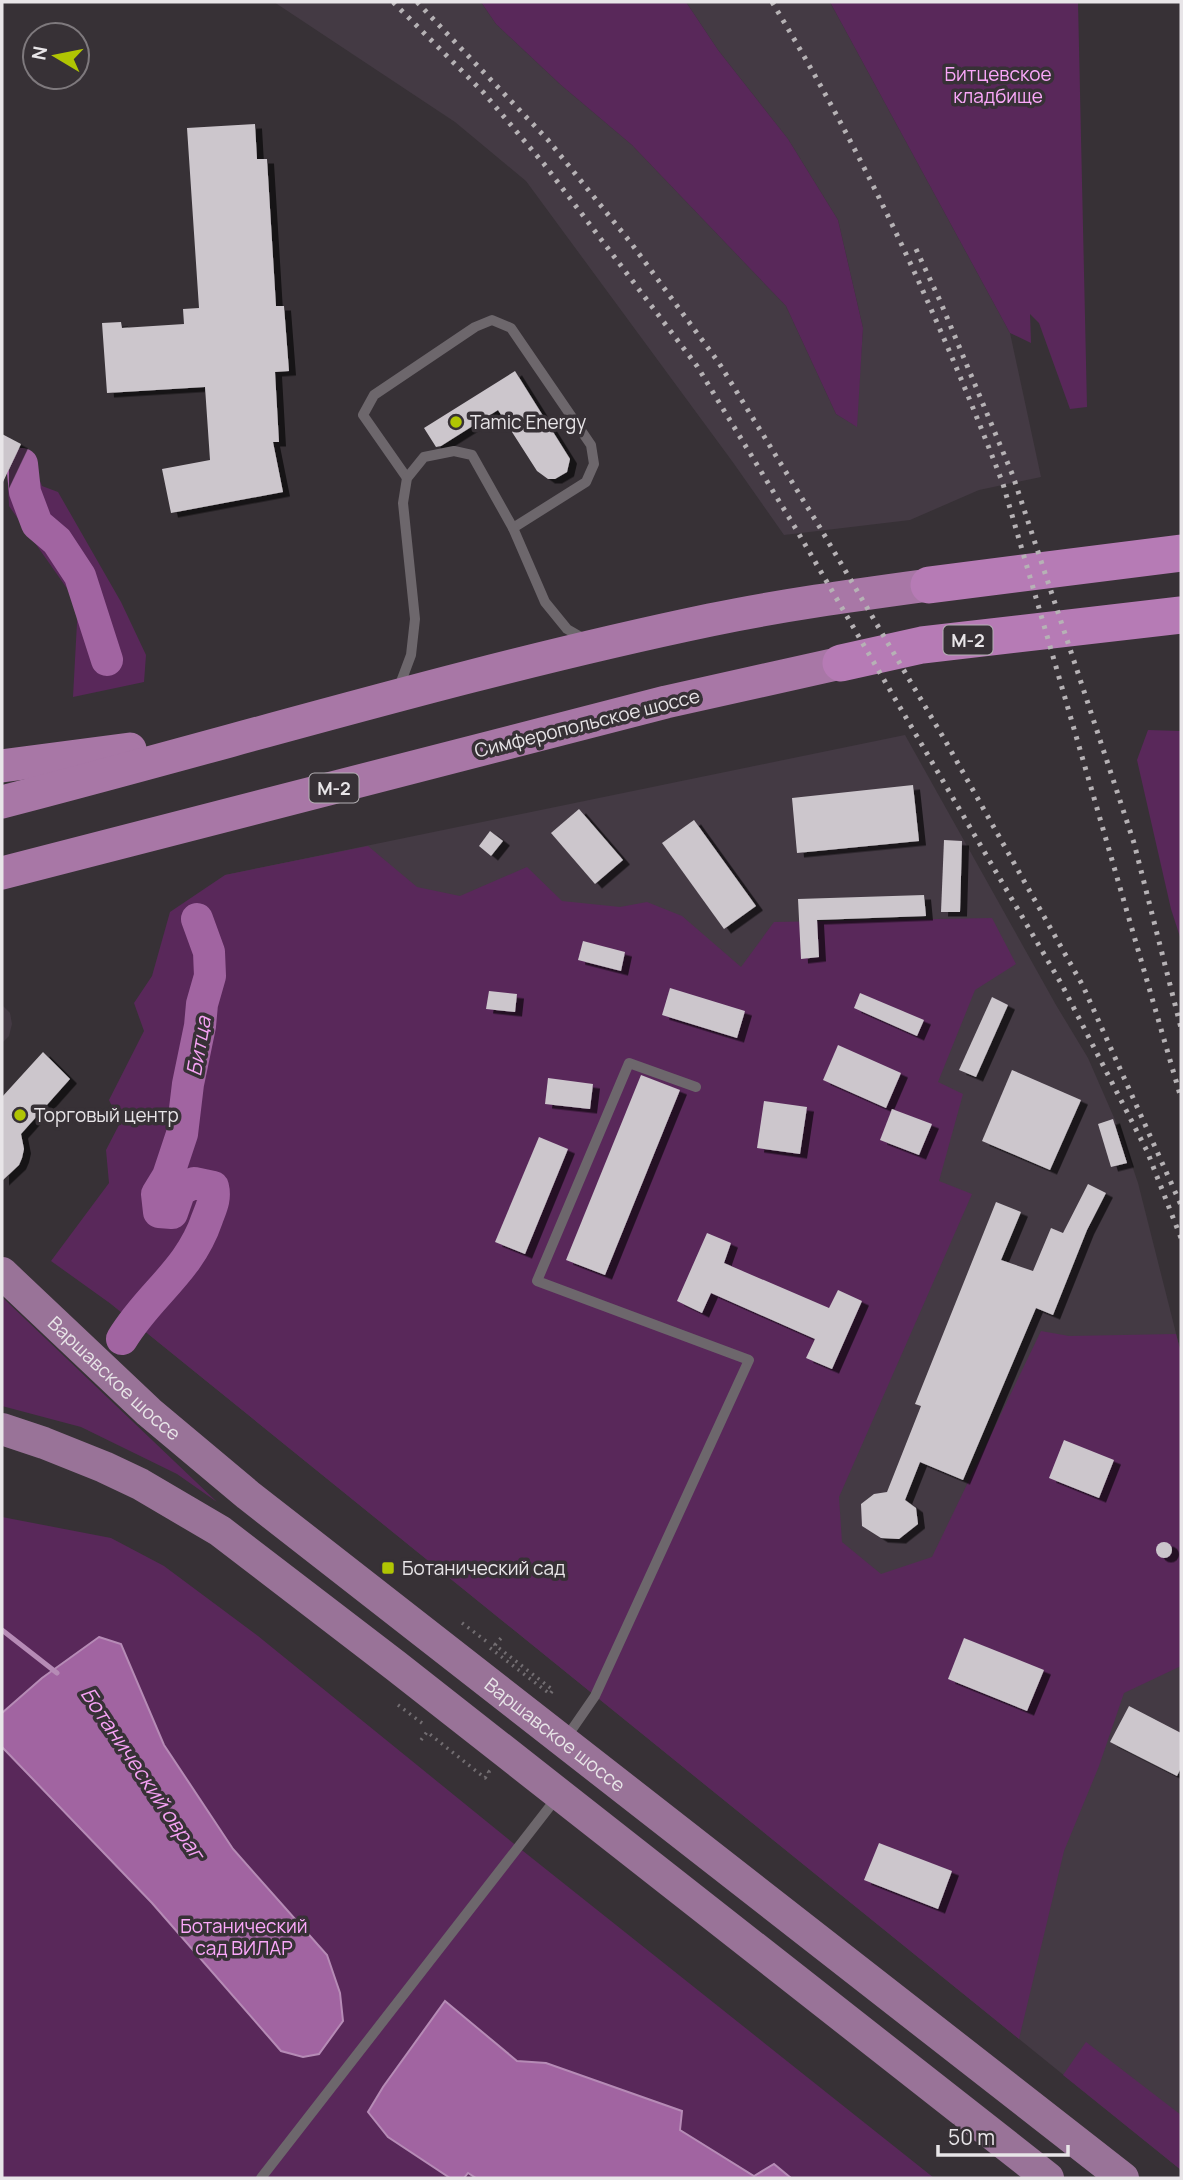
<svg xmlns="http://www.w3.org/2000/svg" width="1183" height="2180" font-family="Manrope,sans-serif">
  <defs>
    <filter id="shadow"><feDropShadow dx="7" dy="4.5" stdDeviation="0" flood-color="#0009"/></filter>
  </defs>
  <rect width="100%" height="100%" fill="#373136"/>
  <g fill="#443a44">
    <polygon points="274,2 481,2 496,24 561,85 632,145 786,306 836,414 856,426 863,328 838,220 788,139 718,50 686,2 830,2 1010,333 1041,477 979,490 910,520 784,535 732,461 526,181 455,122"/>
    <polygon points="905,735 1056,1005 1088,1058 1122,1136 1138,1183 1181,1353 1181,2170 111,1304 225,875"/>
    <polygon points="2,1005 10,1013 12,1024 9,1036 2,1043"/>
  </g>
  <g fill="#59285a">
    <polygon points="481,2 686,2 718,50 788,139 838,220 863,328 857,427 836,414 786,306 632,145 561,85 496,24"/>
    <polygon points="830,2 1078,2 1087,407 1070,409 1039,323 1030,314 1031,343 1010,333"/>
    <polygon points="32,460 42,486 58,492 121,602 146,655 144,682 73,697 78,604 9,506 8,488"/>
    <polygon points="1148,730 1181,731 1181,940 1171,909 1137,760"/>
    <polygon points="368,846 417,887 460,896 527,867 562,901 620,907 647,902 682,916 741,967 774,922 992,918 1016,964 975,990 938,1082 963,1094 939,1181 972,1194 839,1497 842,1542 881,1574 932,1557 1041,1331 1069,1336 1176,1334 1181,1353 1181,1666 1124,1693 1099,1766 1064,1851 1019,2039 111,1304 51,1261 109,1183 106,1150 120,1123 109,1100 144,1031 134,1003 152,976 170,912 225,875"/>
    <polygon points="2,1297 217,1502 177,1474 81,1427 2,1406"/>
    <polygon points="2,1517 111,1538 164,1566 258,1636 518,1847 934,2178 2,2178"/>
    <polygon points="1086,2042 1181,2115 1181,2170 1063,2075"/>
  </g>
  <g fill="#a164a1" stroke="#b68bb6" stroke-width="2">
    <polygon points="99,1637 121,1644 164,1745 233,1849 327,1955 340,1993 343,2021 319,2054 303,2057 281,2051 152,1903 2,1747 2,1713 42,1678"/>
    <polygon points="445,2001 517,2061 546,2063 682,2111 680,2130 754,2176 774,2164 791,2178 476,2178 468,2173 464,2178 450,2178 388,2137 368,2112 383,2087"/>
  </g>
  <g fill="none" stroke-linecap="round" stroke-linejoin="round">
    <polyline stroke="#b68bb6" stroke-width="5" points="2,1630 57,1673"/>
    <g stroke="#a164a1" stroke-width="32">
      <polyline points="22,464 25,492 37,524 57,541 80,576 107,660"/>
      <path d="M122 1339C149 1294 189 1272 207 1219 211 1208 216 1199 213 1187L194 1183 180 1190 172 1213 159 1212 157 1194 168 1176 182 1134 188 1084 200 1026 202 1004 210 976 209 952 197 919"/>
    </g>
  </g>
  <g fill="#ccc6cc" filter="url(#shadow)">
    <polygon points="255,124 257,159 267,159 276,306 284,306 289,371 275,372 279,442 273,442 283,492 171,513 162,469 210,460 205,387 107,393 102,323 121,322 122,328 184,324 183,309 199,308 187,128"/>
    <polygon points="515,371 570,459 567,472 555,479 548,479 537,471 498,410 441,446 436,447 424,428"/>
    <polygon points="2,434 21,444 2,484"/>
    <polygon points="913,785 919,841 797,853 792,798"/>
    <polygon points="579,809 623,860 595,884 551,833"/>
    <polygon points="694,820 756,906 724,929 662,843"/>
    <polygon points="490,831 503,841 491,856 479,846"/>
    <polygon points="944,840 962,841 960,912 941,912"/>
    <polygon points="924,895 926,916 817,920 819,957 801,959 798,899"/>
    <polygon points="583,941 625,952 621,971 578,960"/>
    <polygon points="670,988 745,1011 737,1038 662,1015"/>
    <polygon points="489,991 517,994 515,1012 486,1009"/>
    <polygon points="860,993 924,1020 917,1036 854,1008"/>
    <polygon points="992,997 1008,1005 976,1077 959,1070"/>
    <polygon points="838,1045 901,1073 886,1108 823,1080"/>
    <polygon points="43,1052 70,1079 21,1134 24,1149 22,1158 19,1165 2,1181 2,1097"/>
    <polygon points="1012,1070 1081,1100 1050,1170 982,1141"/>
    <polygon points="641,1075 680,1090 605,1275 566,1260"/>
    <polygon points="548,1078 593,1084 590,1109 545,1104"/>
    <polygon points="764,1101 807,1107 800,1154 757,1148"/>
    <polygon points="892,1109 932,1124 919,1155 880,1140"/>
    <polygon points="1113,1119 1127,1163 1111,1167 1098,1124"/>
    <polygon points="539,1137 568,1149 525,1254 495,1242"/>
    <polygon points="1088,1184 1106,1193 1087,1230 1053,1315 1036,1308 963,1480 920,1462 905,1500 916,1508 918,1524 899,1539 881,1538 862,1526 861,1504 874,1494 887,1492 921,1406 915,1404 996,1202 1021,1212 1001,1260 1033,1271 1051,1228 1063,1233"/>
    <polygon points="707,1233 731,1243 724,1263 829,1308 838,1290 862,1301 832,1369 806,1358 815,1339 711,1293 702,1313 677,1301"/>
    <polygon points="1064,1440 1114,1460 1099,1498 1049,1478"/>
    <circle cx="1164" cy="1550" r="8"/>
    <polygon points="964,1638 1044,1670 1027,1711 948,1679"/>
    <polygon points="1129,1706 1181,1733 1181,1768 1177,1776 1110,1742"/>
    <polygon points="879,1843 952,1871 938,1909 864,1880"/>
  </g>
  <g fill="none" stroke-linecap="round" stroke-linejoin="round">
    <g stroke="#726d71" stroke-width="3.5" stroke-dasharray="2 5" stroke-linecap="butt">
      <polyline points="462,1623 486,1641"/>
      <polyline points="490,1648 550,1694 553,1690 495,1645 502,1637"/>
      <polyline points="398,1705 422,1723"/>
      <polyline points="421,1740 427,1732 485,1778 489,1772 486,1770"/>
    </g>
    <g stroke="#6d676c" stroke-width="10">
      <polyline points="407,478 363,415 374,395 475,327 492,320 511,328 591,445 594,464 586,482 513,528"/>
      <polyline points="399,687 411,655 415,619 403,503 407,478 424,457 454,451 472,455 513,528 545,602 567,629 586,640"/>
      <polyline points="566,1738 595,1696 749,1360 537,1281 629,1063 696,1087"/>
      <polyline points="261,2178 558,1796"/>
    </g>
    <g stroke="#997398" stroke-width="32">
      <path id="s1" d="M2 1273 149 1412 248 1495 1123 2178"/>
      <polyline points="2,1429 44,1443 104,1467 140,1484 220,1531 396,1666 1048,2178"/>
    </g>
    <g stroke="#a877a6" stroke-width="33">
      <polyline points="2,766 130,749"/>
      <path d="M2 802C238 741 471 670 710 620 782 605 856 595 929 585"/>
      <polyline points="2,873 666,702 841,663"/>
    </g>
    <g stroke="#b67bb5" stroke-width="37">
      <polyline points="929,585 1181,553"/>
      <polyline points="841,663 922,645 1181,615"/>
    </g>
    <g stroke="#b6b2b5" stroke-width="5" stroke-dasharray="3.5 7" stroke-linecap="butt">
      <polyline points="393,2 483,92 544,164 697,366 796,529 1062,985 1147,1151 1181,1238"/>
      <polyline points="417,2 548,140 631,243 719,363 819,526 946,742 1083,986 1181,1205"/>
      <path d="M772 2C865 155 939 317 1003 484L1181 1098"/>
      <polyline points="916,249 941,303 1013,476 1134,843 1181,1028"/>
    </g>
  </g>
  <g fill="#b0c503" stroke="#373136" stroke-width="2.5">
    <circle cx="456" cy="422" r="7"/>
    <circle cx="20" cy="1115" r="7"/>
    <rect x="381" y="1561" width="14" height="14" rx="3.5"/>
  </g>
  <g text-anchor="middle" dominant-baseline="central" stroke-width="7" stroke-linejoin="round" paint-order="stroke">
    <g fill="#373136" stroke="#b3afb3" stroke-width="2">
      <rect x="943.5" y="625.5" width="49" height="29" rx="5"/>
      <rect x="309.5" y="773.5" width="49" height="29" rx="5"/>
    </g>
    <g font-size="18" font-weight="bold" fill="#e8e5e8">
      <text x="968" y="640">М-2</text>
      <text x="334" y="788">М-2</text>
    </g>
    <g font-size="19" fill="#fba8fa" stroke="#373136">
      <text x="998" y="74">Битцевское<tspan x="998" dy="22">кладбище</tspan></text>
      <text x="244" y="1926">Ботанический<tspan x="244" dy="22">сад ВИЛАР</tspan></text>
    </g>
    <g font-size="19" fill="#e8e5e8" stroke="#373136" text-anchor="start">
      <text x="470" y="422">Tamic Energy</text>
      <text x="34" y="1115">Торговый центр</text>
      <text x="402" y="1568">Ботанический сад</text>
    </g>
    <g font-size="19" fill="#e8e5e8" stroke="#373136">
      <text transform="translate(587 723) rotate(-14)">Симферопольское шоссе</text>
      <text stroke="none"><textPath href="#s1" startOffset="154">Варшавское шоссе</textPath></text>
      <text stroke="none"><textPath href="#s1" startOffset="721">Варшавское шоссе</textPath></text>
    </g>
    <g font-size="21" font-style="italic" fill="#f6a2f4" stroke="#373136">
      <text transform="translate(198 1046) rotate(-80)">Битца</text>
      <text transform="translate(143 1773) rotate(56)">Ботанический овраг</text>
    </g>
  </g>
  <rect width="1183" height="2180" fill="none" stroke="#e8e5e8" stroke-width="7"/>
  <g transform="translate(56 56) rotate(280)"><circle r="33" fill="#373136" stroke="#7e797d" stroke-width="2"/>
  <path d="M0-5L12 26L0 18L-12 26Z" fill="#b0c503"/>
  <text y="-10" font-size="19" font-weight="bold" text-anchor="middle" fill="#e8e5e8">N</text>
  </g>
  <path d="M938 2145v10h130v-10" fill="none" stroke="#e8e5e8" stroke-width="3.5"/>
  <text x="948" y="2145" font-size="21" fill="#e8e5e8" stroke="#373136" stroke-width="5" paint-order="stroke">50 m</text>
</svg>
